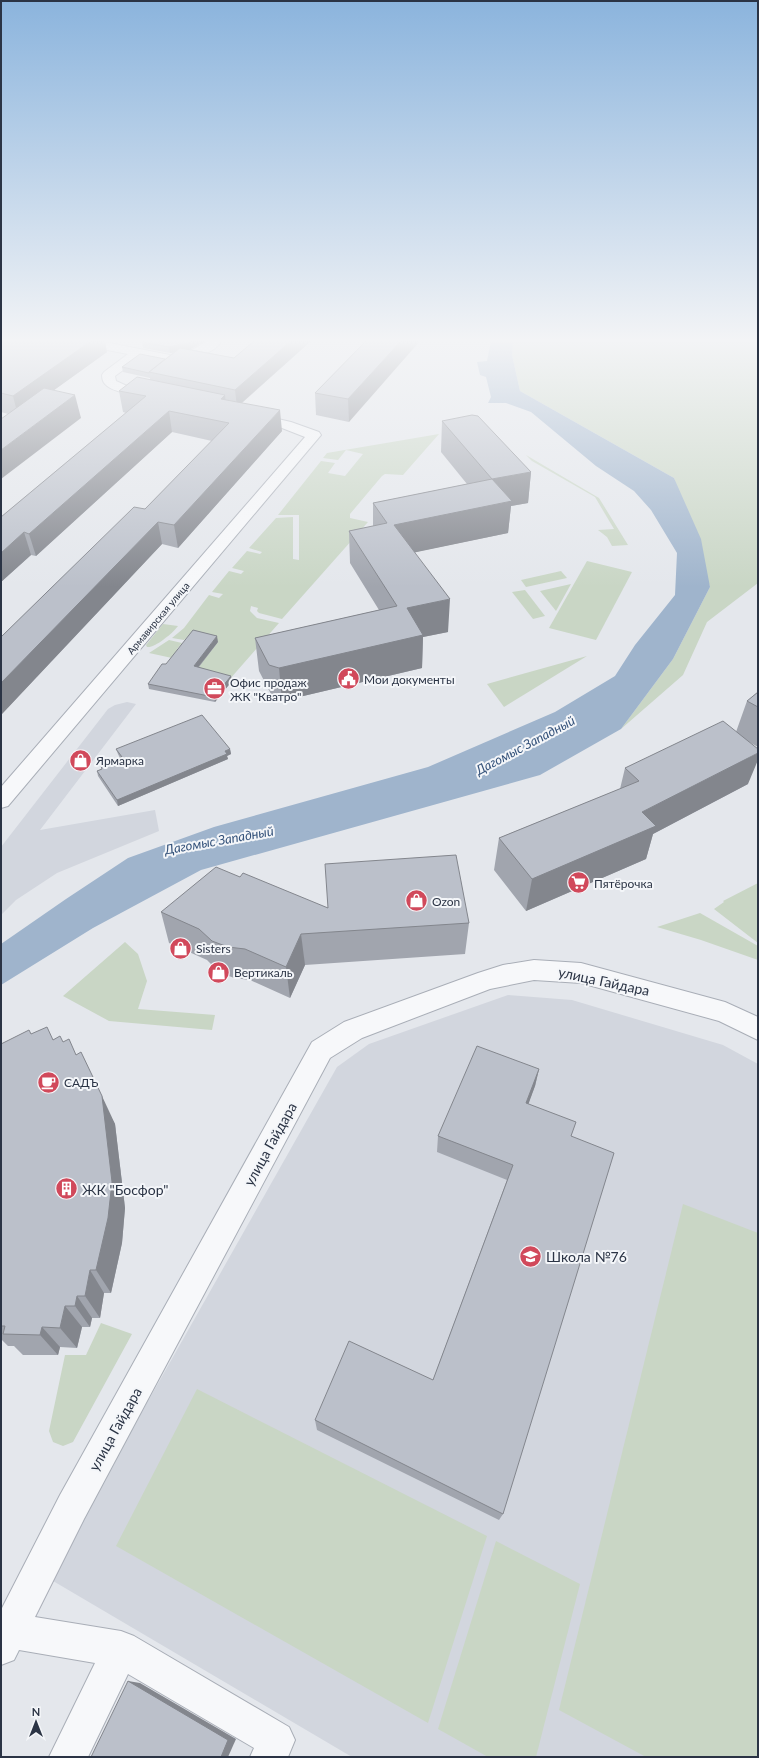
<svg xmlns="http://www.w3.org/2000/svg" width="759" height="1758" font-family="Lato,sans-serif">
  <rect width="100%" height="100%" fill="#e4e7ec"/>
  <g fill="#d2d6de">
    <polygon points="127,702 136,704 40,830 155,810 159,831 57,873 16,900 1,915 1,847 108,709 115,705"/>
    <polygon points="508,995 572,1000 723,1045 758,1064 758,1757 352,1757 48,1578 337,1067 369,1044"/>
  </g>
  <g fill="#c9d6c5">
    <polygon points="513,341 758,341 758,583 707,622 683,675 621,729 673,659 710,587 674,478 520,391 512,355"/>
    <polygon points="439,434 403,475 385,474 382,476 350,514 350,518 368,522 282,619 259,613 257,611 258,608 251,606 250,611 257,618 279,623 229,680 172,658 149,653 169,640 182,643 177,649 207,656 218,642 189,635 184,640 172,638 184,628 209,595 219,598 223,594 212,592 229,571 241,574 244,571 232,568 247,551 260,554 262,552 249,548 276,518 293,517 293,559 299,560 299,515 278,515 321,461 335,463 328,473 345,476 363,454 346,450 338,460 323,458 327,453"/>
    <polygon points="526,455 599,498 628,545 612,546 607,537 598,530 614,529 595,497 532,461"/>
    <polygon points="587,561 632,572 596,640 549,628"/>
    <polygon points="561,571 567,578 526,587 521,580"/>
    <polygon points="571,584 556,611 540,591"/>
    <polygon points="525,590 545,616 533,619 512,592"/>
    <path d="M163 624 178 626C173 633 155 648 147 647L146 645Z"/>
    <polygon points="587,656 504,707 487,684"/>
    <polygon points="758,883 758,943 714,909 724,902 723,901"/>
    <polygon points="700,913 758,946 758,960 701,940 657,927"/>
    <polygon points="125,942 138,954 147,981 138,1009 215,1015 212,1030 109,1021 63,996"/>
    <polygon points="683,1204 758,1233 758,1757 646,1757 559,1710"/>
    <polygon points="101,1323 132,1334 73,1442 63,1446 53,1442 49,1431 65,1355 86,1355"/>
    <polygon points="197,1389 487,1536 428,1723 116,1546"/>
    <polygon points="496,1541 580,1584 536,1757 488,1757 438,1729"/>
  </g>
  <polygon fill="#9fb4cc" points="491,341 513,341 512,355 520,391 674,478 701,539 710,587 673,659 621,729 540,775 201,870 93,928 1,985 1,944 66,899 128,858 214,827 428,767 555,712 615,676 635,645 675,595 677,553 651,510 634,491 596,466 531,412 506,403 488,403 491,397 486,377 480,375 477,362 487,361"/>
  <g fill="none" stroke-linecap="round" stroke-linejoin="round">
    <defs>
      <g id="street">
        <path d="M75 341H99L170 355 190 351 208 341H222C212 355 187 362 171 363 162 363 150 359 141 357L115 376 116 381 127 386 157 391 159 394 157 397 152 398C141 396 112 393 105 384 103 382 102 378 102 375L104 372 128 354 81 345 77 344Z"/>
        <polygon points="252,413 291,422 319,432 321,435 8,806 1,808 1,787 305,437 282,428 247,420 245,417 247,414"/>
        <polygon points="534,960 581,963 725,1002 758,1017 758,1040 719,1021 581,983 534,980 490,989 362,1038 330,1058 84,1519 35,1617 121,1631 134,1636 289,1727 295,1740 288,1757 250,1757 254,1748 128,1674 88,1757 49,1757 95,1663 19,1650 14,1660 1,1665 1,1610 60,1495 312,1042 344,1022 478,973 503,965"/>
      </g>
    </defs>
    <use href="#street" stroke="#a9aeb7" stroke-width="2"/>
    <use href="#street" fill="#f7f8fa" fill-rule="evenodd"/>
  </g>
  <g fill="#a1a5ae">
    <polygon points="1,341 107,352 54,390 81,418 8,414 1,412"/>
    <polygon points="254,341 311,341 242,403 282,431 178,548 162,544 1,715 1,637 145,509 212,441 172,432 36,556 31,555 1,582 1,517 126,413 123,412 119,391 150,380 150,378 123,372 122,367 165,359 173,353 170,353 143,348 142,342 190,349 234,358"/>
    <polygon points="366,341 349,422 316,415 315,393"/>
    <polygon points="442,421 531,472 528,503 511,506 508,533 415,552 448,632 423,637 422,668 282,701 273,698 259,671 255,638 379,610 350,563 349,531 373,526 373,503 467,484 441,452"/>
    <polygon points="218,642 199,667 232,681 215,702 149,689 148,684 166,664"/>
    <polygon points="758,692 758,747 749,742 748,784 653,834 646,859 526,911 494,870 499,838 620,789 625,768 736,732 747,701"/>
    <polygon points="116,749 230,749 231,754 227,756 228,759 118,806 98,776 97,771 102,769 101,766 120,758 118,754"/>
    <polygon points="240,877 328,908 469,923 465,954 305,965 290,998 250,980 234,978 219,972 207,960 169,943 161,912"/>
    <polygon points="31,1034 63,1042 76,1055 115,1124 125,1208 122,1243 111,1293 104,1293 100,1318 92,1318 90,1327 82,1327 77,1348 60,1347 58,1355 23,1355 14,1346 8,1346 1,1339 1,1049"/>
    <polygon points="539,1069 535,1086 528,1104 503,1514 499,1520 317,1430 315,1420 433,1380 507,1180 437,1152 438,1136"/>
  </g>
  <g fill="#83868d">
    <polygon points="91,341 105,341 107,352 18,416 13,396"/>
    <polygon points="193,341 205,341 189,350 170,353 169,347"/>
    <polygon points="291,341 311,341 237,407 235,390"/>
    <polygon points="401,341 420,341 349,422 348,399"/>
    <polygon points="75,395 81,418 1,479 1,450"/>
    <polygon points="225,395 227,416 221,399"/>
    <polygon points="280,410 282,431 178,548 174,525"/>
    <polygon points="169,411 172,432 36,556 29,534"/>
    <polygon points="531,472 528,503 511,506 508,533 393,557 394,525 492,479"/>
    <polygon points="158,522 162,544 1,715 1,683"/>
    <polygon points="24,532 31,555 1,582 1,553"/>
    <polygon points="450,599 448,632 423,637 422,668 282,701 279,668 407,608"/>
    <polygon points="217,636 218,642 195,671 194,666"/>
    <polygon points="231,676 232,681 215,702 214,697"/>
    <polygon points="230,749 231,754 227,756 228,759 118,806 117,800"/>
    <polygon points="758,753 758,760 748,784 653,834 646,859 526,911 532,879 642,812"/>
    <polygon points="301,934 305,965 290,998 286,967"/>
    <polygon points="539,1069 535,1086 523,1119 526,1103"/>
    <polygon points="102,1096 115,1124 125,1208 122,1243 111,1293 96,1270"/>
    <polygon points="90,1270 104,1293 100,1318 85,1296"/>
    <polygon points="77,1296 92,1318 90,1327 75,1306"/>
    <polygon points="65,1306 82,1327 77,1348 60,1328"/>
    <polygon points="42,1327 60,1347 58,1355 40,1335"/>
    <polygon points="128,1681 140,1683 236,1739 228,1757 221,1757"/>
  </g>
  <g fill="#bbc0ca" stroke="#83868d">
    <polygon points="1,341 91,341 13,396 1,393"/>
    <polygon points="143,341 193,341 189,343 169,347 142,342"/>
    <polygon points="254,341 291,341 235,390 149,372 180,348 234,358"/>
    <polygon points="366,341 401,341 348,399 315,393"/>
    <polygon points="140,354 165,359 149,372 149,373 122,367"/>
    <polygon points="137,377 225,395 221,399 280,410 174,525 158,522 1,683 1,637 134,507 145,509 229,423 169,411 29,534 24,532 1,553 1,517 146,396 119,391"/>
    <polygon points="44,388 75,395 1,450 1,419"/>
    <polygon points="472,415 478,416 531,472 492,479 442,421"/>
    <polygon points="492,479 512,501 394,525 450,599 407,608 423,635 279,668 269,665 255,638 397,606 349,531 387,523 373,503"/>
    <polygon points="193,630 217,636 194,666 231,676 214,697 148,684 162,664 166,664"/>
    <polygon points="758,692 758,707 747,701"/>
    <polygon points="202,715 230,749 225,751 227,754 117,800 97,771 102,769 101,766 122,757 116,749"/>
    <polygon points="723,721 758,749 758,753 642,812 656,826 532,879 499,838 639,781 625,768"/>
    <polygon points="456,855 469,923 301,934 286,967 245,949 228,947 212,941 199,929 161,912 216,867 240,877 243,873 328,908 325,864"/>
    <polygon points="47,1027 53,1040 60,1036 63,1042 69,1039 76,1055 81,1052 102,1096 112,1182 108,1218 96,1270 90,1270 85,1296 77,1296 75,1306 65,1306 60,1328 42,1327 40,1335 3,1334 5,1326 1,1326 1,1044 29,1030 31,1034"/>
    <polygon points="477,1046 539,1069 526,1103 576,1122 571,1136 614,1153 503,1514 315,1420 349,1341 433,1380 513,1165 438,1136"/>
    <polygon points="128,1681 228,1740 221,1757 91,1757"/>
  </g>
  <linearGradient id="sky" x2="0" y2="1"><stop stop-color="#8bb4dd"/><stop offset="0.58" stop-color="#f3f4f6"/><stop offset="1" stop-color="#f3f4f6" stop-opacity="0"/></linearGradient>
  <rect width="759" height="587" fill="url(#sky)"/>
  <defs>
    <symbol id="civic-disc" viewBox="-11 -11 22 22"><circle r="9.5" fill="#d1495b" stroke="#f4f6f9"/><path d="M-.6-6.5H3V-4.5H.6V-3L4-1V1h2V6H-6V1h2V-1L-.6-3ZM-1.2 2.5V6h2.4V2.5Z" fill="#fff"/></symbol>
    <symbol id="office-disc" viewBox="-11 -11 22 22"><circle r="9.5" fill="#d1495b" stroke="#f4f6f9"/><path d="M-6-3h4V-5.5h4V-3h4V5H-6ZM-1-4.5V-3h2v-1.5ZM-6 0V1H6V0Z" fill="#fff"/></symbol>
    <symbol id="shop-disc" viewBox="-11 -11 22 22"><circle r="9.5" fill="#d1495b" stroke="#f4f6f9"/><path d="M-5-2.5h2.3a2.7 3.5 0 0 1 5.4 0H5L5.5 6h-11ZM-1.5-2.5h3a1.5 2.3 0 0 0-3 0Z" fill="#fff"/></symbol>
    <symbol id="supermarket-disc" viewBox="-11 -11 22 22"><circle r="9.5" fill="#d1495b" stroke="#f4f6f9"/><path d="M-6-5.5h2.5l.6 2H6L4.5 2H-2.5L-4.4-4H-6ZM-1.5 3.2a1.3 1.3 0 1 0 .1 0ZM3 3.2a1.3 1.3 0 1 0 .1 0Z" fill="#fff"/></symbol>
    <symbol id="cafe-disc" viewBox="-11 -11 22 22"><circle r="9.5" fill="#d1495b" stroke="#f4f6f9"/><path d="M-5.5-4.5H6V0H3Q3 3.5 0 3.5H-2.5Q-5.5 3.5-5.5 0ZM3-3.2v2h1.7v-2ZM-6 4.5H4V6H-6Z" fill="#fff"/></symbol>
    <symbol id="building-disc" viewBox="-11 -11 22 22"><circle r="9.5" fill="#d1495b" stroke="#f4f6f9"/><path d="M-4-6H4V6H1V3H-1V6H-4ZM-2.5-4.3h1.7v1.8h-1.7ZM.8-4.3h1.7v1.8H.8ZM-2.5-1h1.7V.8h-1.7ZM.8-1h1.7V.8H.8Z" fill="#fff"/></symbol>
    <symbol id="school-disc" viewBox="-11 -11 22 22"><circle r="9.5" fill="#d1495b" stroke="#f4f6f9"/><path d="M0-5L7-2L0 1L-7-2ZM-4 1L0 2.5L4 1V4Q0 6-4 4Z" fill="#fff"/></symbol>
  </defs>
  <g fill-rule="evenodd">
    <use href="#civic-disc" x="336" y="666" width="25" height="25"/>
    <use href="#office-disc" x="202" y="676" width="25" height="25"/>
    <use href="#shop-disc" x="68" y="748" width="25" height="25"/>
    <use href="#supermarket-disc" x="566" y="870" width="25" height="25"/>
    <use href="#shop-disc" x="404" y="888" width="25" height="25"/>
    <use href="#shop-disc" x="168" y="936" width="25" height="25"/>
    <use href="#shop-disc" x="206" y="960" width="25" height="25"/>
    <use href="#cafe-disc" x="36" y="1070" width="25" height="25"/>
    <use href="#building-disc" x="54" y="1176" width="25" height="25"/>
    <use href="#school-disc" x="518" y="1244" width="25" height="25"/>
  </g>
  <g text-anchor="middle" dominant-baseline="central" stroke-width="4" stroke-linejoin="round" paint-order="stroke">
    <g font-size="10" fill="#2b3445" stroke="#f4f6f9">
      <text transform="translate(158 618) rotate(-50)">Армавирская улица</text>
    </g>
    <g font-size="12" fill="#2b3445" stroke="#f4f6f9" text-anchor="start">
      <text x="364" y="679">Мои документы</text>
      <text x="230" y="682">Офис продаж<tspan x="230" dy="14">ЖК "Кватро"</tspan></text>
      <text x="96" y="760">Ярмарка</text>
      <text x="594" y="883">Пятёрочка</text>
      <text x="432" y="901">Ozon</text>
      <text x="196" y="948">Sisters</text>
      <text x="234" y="972">Вертикаль</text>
      <text x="64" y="1082">САДЪ</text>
    </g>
    <g font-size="13" font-style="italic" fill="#34527a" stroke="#f4f6f9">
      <text transform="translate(525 745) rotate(-28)">Дагомыс Западный</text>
      <text transform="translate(219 840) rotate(-10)">Дагомыс Западный</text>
    </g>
    <g font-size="14" fill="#2b3445" stroke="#f4f6f9">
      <text transform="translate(604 981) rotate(12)">улица Гайдара</text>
      <text transform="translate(270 1144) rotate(-61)">улица Гайдара</text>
      <text transform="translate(115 1429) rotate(-61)">улица Гайдара</text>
    </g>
    <g font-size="14" fill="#2b3445" stroke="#f4f6f9" text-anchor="start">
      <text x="82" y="1189">ЖК "Босфор"</text>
      <text x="546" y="1256">Школа №76</text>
    </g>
  </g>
  <rect width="759" height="1758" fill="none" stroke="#2b3445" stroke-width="4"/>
  <g transform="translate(36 1722)" stroke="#f4f6f9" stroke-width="3" paint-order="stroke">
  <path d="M0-3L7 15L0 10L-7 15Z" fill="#2b3445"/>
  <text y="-6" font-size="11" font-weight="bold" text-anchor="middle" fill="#2b3445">N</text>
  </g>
</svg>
